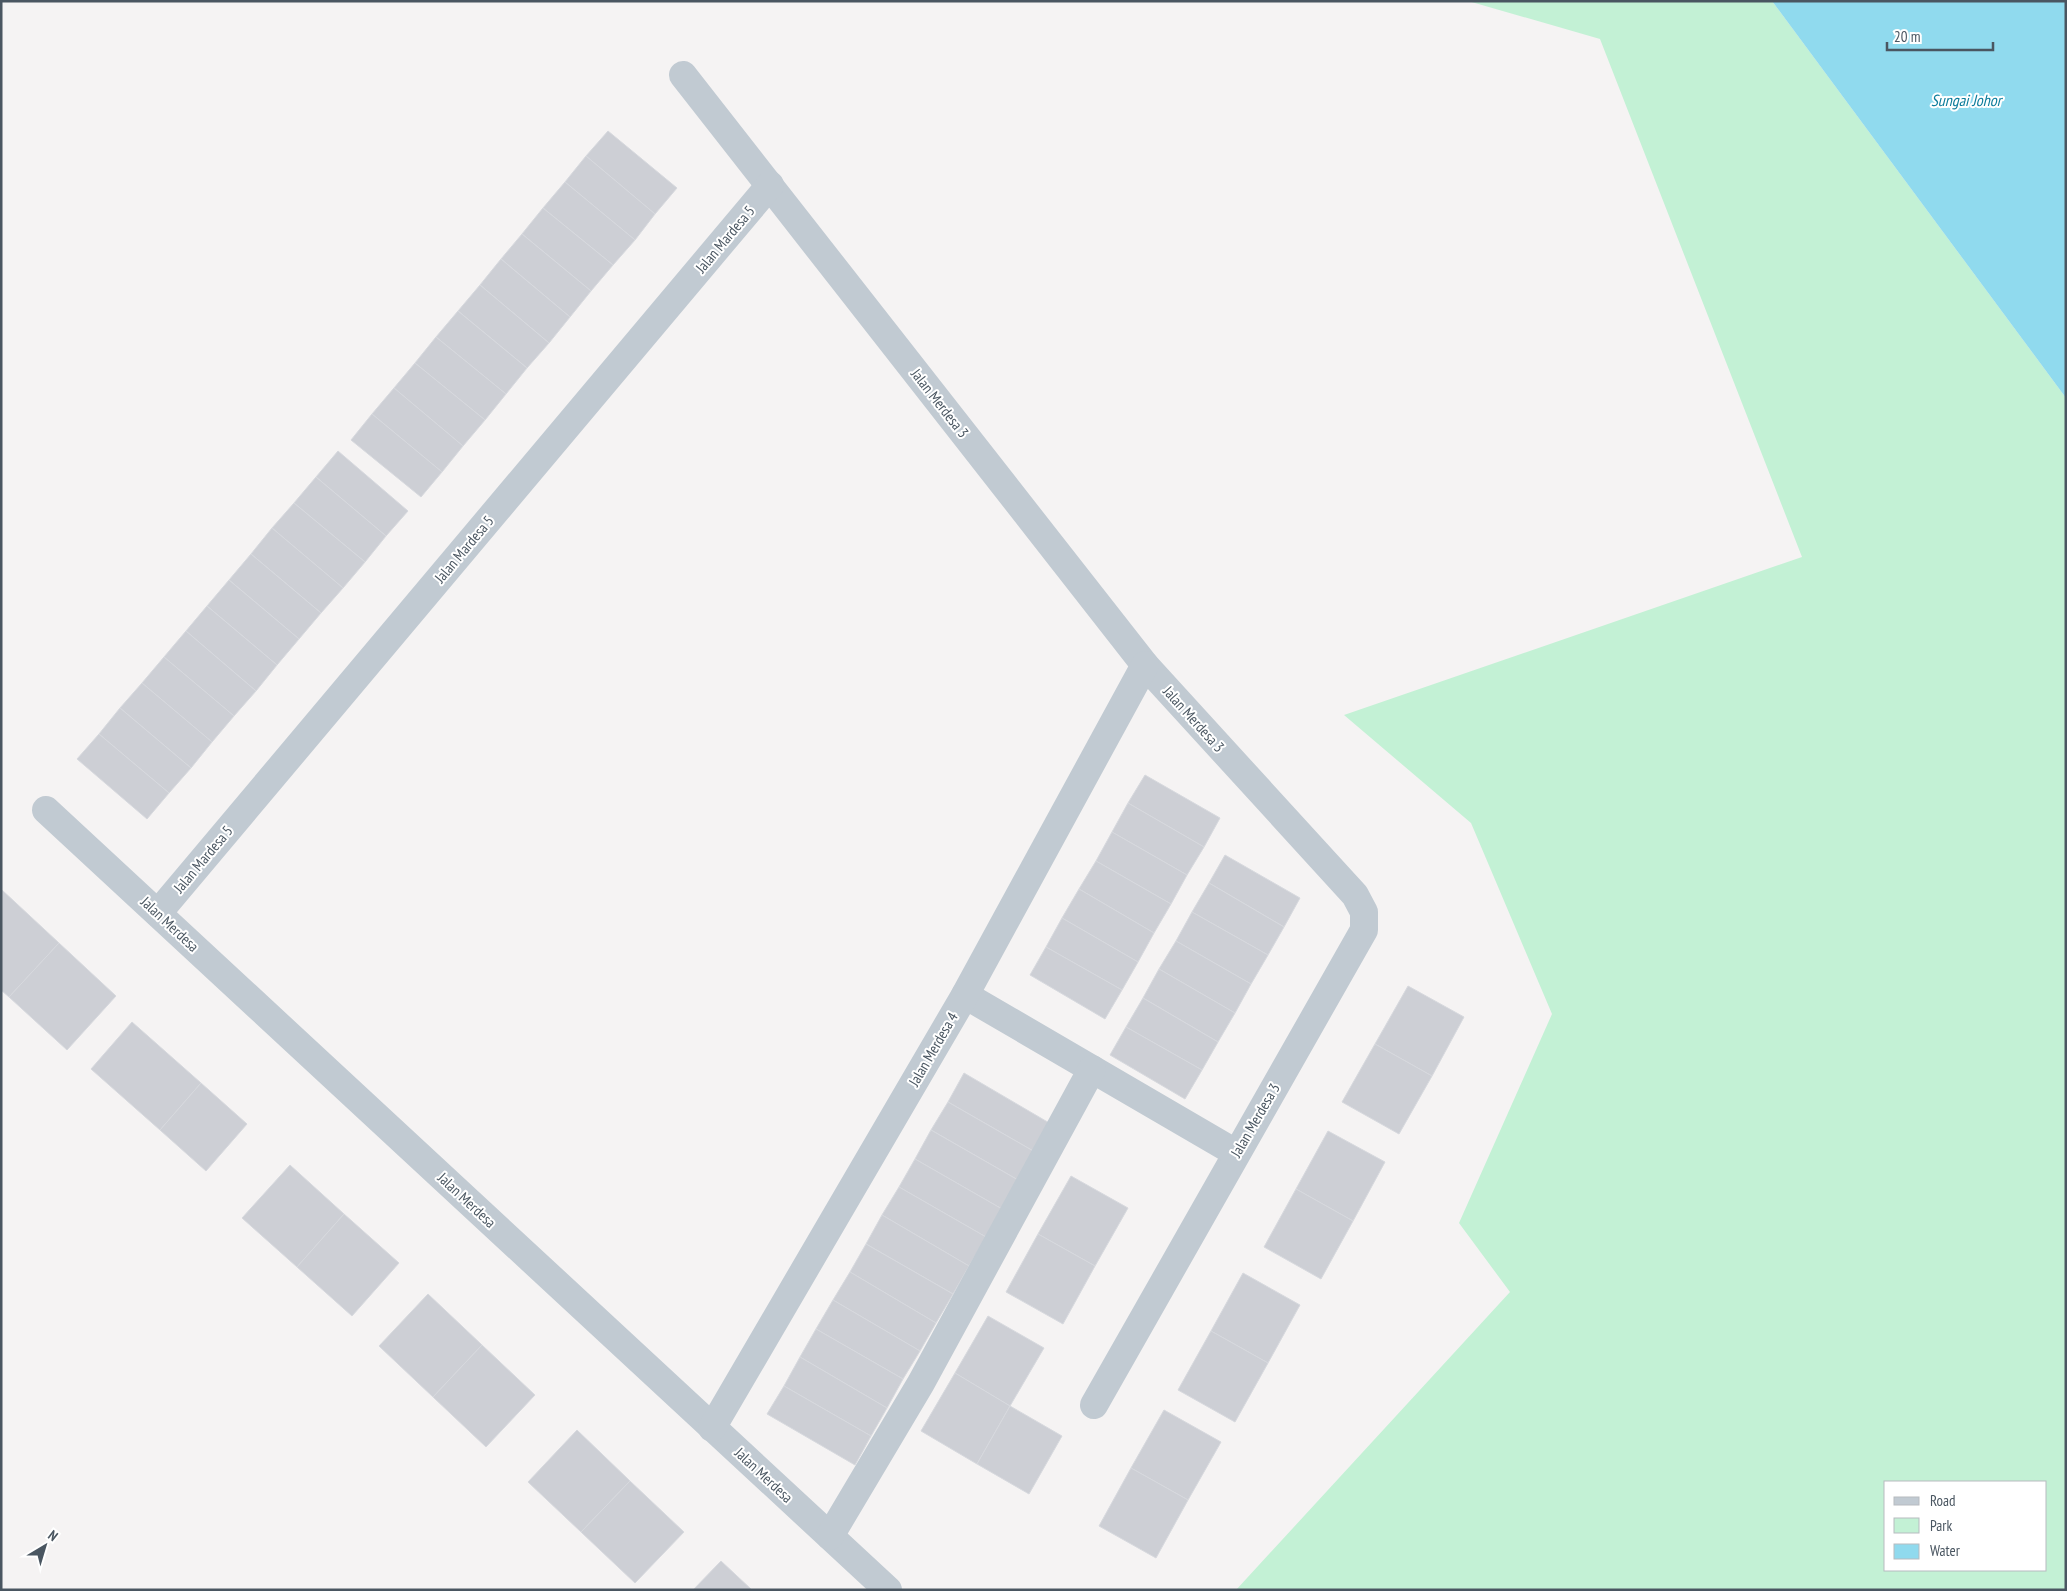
<svg xmlns="http://www.w3.org/2000/svg" width="2067" height="1591" font-family="'PT Sans Narrow',sans-serif">
  <rect width="100%" height="100%" fill="#f5f3f3"/>
  <path fill="#c3f1d5" fill-rule="evenodd" d="M1468 1H1772L2066 398V1590H1236L1510 1292 1459 1223 1552 1014 1471 823 1344 715 1802 557 1600 39ZM1886 1482H2046V1570H1886Z"/>
  <polygon fill="#90daee" points="1772,1 2066,1 2066,398"/>
  <g fill="#cdcfd5" stroke="#d7d9de">
    <polygon points="608,131 677,188 655,214 586,156"/>
    <polygon points="586,156 655,214 635,240 565,182"/>
    <polygon points="565,182 635,240 613,265 543,208"/>
    <polygon points="543,208 613,265 591,291 522,234"/>
    <polygon points="522,234 591,291 570,317 501,259"/>
    <polygon points="501,259 570,317 549,343 480,285"/>
    <polygon points="480,285 549,343 527,368 458,311"/>
    <polygon points="458,311 527,368 506,394 436,337"/>
    <polygon points="436,337 506,394 485,420 415,363"/>
    <polygon points="415,363 485,420 463,446 394,388"/>
    <polygon points="394,388 463,446 442,472 372,414"/>
    <polygon points="372,414 442,472 421,497 351,440"/>
    <polygon points="338,451 408,511 386,536 316,477"/>
    <polygon points="316,477 386,536 365,562 294,503"/>
    <polygon points="294,503 365,562 343,588 272,528"/>
    <polygon points="272,528 343,588 321,613 251,554"/>
    <polygon points="251,554 321,613 299,639 229,580"/>
    <polygon points="229,580 299,639 277,665 207,606"/>
    <polygon points="207,606 277,665 256,691 186,631"/>
    <polygon points="186,631 256,691 234,716 164,657"/>
    <polygon points="164,657 234,716 212,742 142,683"/>
    <polygon points="142,683 212,742 191,768 120,708"/>
    <polygon points="120,708 191,768 169,793 99,734"/>
    <polygon points="99,734 169,793 147,819 77,759"/>
    <polygon points="1145,775 1220,818 1204,847 1128,803"/>
    <polygon points="1128,803 1204,847 1187,875 1112,832"/>
    <polygon points="1112,832 1187,875 1171,904 1096,861"/>
    <polygon points="1225,855 1300,898 1284,927 1209,883"/>
    <polygon points="1096,861 1171,904 1154,933 1079,889"/>
    <polygon points="1209,883 1284,927 1268,955 1192,912"/>
    <polygon points="1079,889 1154,933 1138,962 1062,918"/>
    <polygon points="2,890 59,943 9,997 1,990"/>
    <polygon points="1192,912 1268,955 1251,984 1176,941"/>
    <polygon points="1062,918 1138,962 1122,990 1046,947"/>
    <polygon points="1176,941 1251,984 1235,1013 1159,969"/>
    <polygon points="59,943 116,996 67,1050 9,997"/>
    <polygon points="1046,947 1122,990 1105,1019 1030,975"/>
    <polygon points="1159,969 1235,1013 1218,1042 1143,998"/>
    <polygon points="1408,986 1464,1017 1432,1076 1375,1044"/>
    <polygon points="1143,998 1218,1042 1202,1070 1126,1027"/>
    <polygon points="132,1022 201,1083 160,1130 91,1069"/>
    <polygon points="1126,1027 1202,1070 1185,1099 1110,1055"/>
    <polygon points="1375,1044 1432,1076 1399,1134 1342,1102"/>
    <polygon points="964,1073 1051,1124 1035,1152 948,1102"/>
    <polygon points="201,1083 247,1124 206,1171 160,1130"/>
    <polygon points="948,1102 1035,1152 1018,1180 931,1130"/>
    <polygon points="931,1130 1018,1180 1002,1209 915,1159"/>
    <polygon points="1328,1131 1385,1162 1353,1221 1296,1189"/>
    <polygon points="915,1159 1002,1209 986,1237 899,1187"/>
    <polygon points="290,1165 344,1214 297,1267 242,1218"/>
    <polygon points="1071,1176 1128,1208 1095,1266 1038,1234"/>
    <polygon points="899,1187 986,1237 969,1266 882,1215"/>
    <polygon points="1296,1189 1353,1221 1321,1279 1264,1247"/>
    <polygon points="344,1214 399,1263 352,1316 297,1267"/>
    <polygon points="882,1215 969,1266 953,1294 866,1244"/>
    <polygon points="1038,1234 1095,1266 1063,1324 1006,1292"/>
    <polygon points="866,1244 953,1294 936,1323 850,1272"/>
    <polygon points="850,1272 936,1323 920,1351 833,1300"/>
    <polygon points="1243,1273 1300,1305 1268,1363 1211,1331"/>
    <polygon points="428,1294 482,1345 433,1397 379,1346"/>
    <polygon points="833,1300 920,1351 903,1379 816,1329"/>
    <polygon points="988,1316 1044,1348 1010,1406 955,1373"/>
    <polygon points="816,1329 903,1379 887,1408 800,1357"/>
    <polygon points="1211,1331 1268,1363 1235,1422 1178,1390"/>
    <polygon points="482,1345 535,1395 486,1447 433,1397"/>
    <polygon points="800,1357 887,1408 871,1436 784,1386"/>
    <polygon points="955,1373 1010,1406 977,1464 921,1431"/>
    <polygon points="784,1386 871,1436 855,1465 767,1414"/>
    <polygon points="1010,1406 1062,1436 1029,1494 977,1464"/>
    <polygon points="1164,1410 1221,1442 1188,1500 1131,1468"/>
    <polygon points="577,1430 630,1481 581,1532 528,1482"/>
    <polygon points="1131,1468 1188,1500 1156,1558 1099,1526"/>
    <polygon points="630,1481 684,1532 635,1583 581,1532"/>
    <polygon points="721,1561 752,1590 693,1590"/>
  </g>
  <g fill="none" stroke-linecap="round" stroke-linejoin="round">
    <g stroke="#c1cad2" stroke-width="28">
      <polyline points="683,75 1145,665 1355,895 1364,912 1364,930 1094,1405"/>
      <polyline points="46,810 888,1590"/>
      <polyline points="158,913 770,185"/>
      <polyline points="965,995 1236,1153"/>
      <polyline points="712,1428 965,995 1145,665"/>
      <polyline points="830,1536 921,1383 1092,1069"/>
    </g>
  </g>
  <g text-anchor="middle" dominant-baseline="central" stroke-width="4" stroke-linejoin="round" paint-order="stroke">
    <g font-size="15" fill="#4a5661" stroke="#fff">
      <text transform="translate(725 239) rotate(-50)">Jalan Mardesa 5</text>
      <text transform="translate(940 403) rotate(52)">Jalan Merdesa 3</text>
      <text transform="translate(464 549) rotate(-50)">Jalan Mardesa 5</text>
      <text transform="translate(1194 719) rotate(48)">Jalan Merdesa 3</text>
      <text transform="translate(203 859) rotate(-50)">Jalan Mardesa 5</text>
      <text transform="translate(170 924) rotate(43)">Jalan Merdesa</text>
      <text transform="translate(933 1049) rotate(-60)">Jalan Merdesa 4</text>
      <text transform="translate(1255 1120) rotate(-60)">Jalan Merdesa 3</text>
      <text transform="translate(467 1200) rotate(43)">Jalan Merdesa</text>
      <text transform="translate(764 1475) rotate(43)">Jalan Merdesa</text>
    </g>
    <g font-size="16" font-style="italic" fill="#0c7c9b" stroke="#fff">
      <text x="1966" y="100">Sungai Johor</text>
    </g>
  </g>
  <rect width="2067" height="1591" fill="none" stroke="#4a5661" stroke-width="5"/>
  <rect x="1884" y="1481" width="162" height="90" fill="#ffffff" stroke="#b7bbc0"/>
  <rect x="1894" y="1497" width="25" height="8" fill="#c1cad2" stroke="#b7bbc0"/>
  <text x="1930" y="1506" font-size="15" fill="#4a5661">Road</text>
  <rect x="1894" y="1518" width="25" height="15" fill="#c3f1d5" stroke="#b7bbc0"/>
  <text x="1930" y="1531" font-size="15" fill="#4a5661">Park</text>
  <rect x="1894" y="1544" width="25" height="15" fill="#90daee" stroke="#b7bbc0"/>
  <text x="1930" y="1556" font-size="15" fill="#4a5661">Water</text>
  <g transform="translate(45 1546) rotate(38)" stroke="#ffffff" stroke-width="4" paint-order="stroke">
  <path d="M0-4L9 19L0 12L-9 19Z" fill="#4a5661"/>
  <text y="-8" font-size="14" font-weight="bold" text-anchor="middle" fill="#4a5661">N</text>
  </g>
  <path d="M1887 42v8h106v-8" fill="none" stroke="#4a5661" stroke-width="2.5"/>
  <text x="1894" y="42" font-size="15" fill="#4a5661" stroke="#ffffff" stroke-width="4" paint-order="stroke">20 m</text>
</svg>
